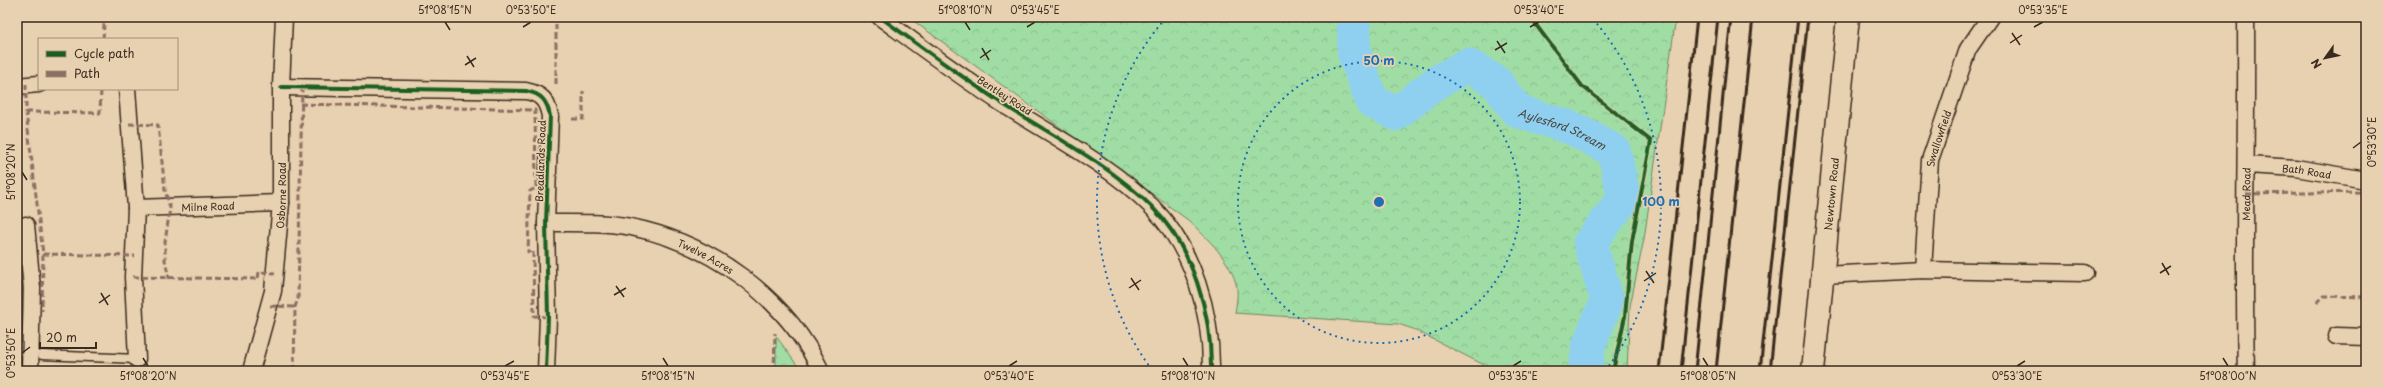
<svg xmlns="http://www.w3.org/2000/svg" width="2383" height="388" font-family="'Playpen Sans',sans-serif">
  <defs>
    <pattern id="park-crowns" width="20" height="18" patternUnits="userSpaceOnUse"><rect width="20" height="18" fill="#a0dda4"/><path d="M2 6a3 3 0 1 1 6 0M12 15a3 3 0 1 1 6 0" fill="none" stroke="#8bbe8d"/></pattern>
  </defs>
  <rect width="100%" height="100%" fill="#e7d1b0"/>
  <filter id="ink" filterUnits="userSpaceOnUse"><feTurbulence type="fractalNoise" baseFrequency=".025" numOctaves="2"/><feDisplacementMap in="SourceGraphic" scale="8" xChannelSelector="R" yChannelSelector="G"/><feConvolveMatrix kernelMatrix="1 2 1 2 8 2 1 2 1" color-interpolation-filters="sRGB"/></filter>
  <g filter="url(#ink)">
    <g fill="url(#park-crowns)" stroke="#6e8461">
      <path d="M908 17H1676L1644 239 1630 306 1627 371H1496L1413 329 1398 324 1235 313C1236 306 1238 296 1237 288 1232 261 1207 238 1188 220Z"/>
      <polygon points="776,336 799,368 800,371 776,371"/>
    </g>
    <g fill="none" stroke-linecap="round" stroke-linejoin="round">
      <path stroke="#8fd0f0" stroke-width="34" id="s1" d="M1354 17V53L1372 101 1396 114 1434 84 1467 65 1496 82 1517 111 1572 128 1614 151 1624 198 1590 243 1607 300 1589 345 1585 371"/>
      <defs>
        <polyline id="lane" points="42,355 137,359"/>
        <g id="street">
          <path d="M880 17C921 47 961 77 1003 104 1053 136 1110 165 1152 207 1193 248 1212 314 1211 371"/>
          <polyline points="17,86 39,84"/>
          <path d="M281 87 526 91C542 94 547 101 550 116L546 223 548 317 546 371"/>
          <polyline points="127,89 136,208 133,277 137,359"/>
          <path id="s2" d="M2247 165 2296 168 2366 180"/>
          <path id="s3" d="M136 208 281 203"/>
          <path id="s4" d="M546 223C574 223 604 222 631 227 710 243 786 297 821 371"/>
          <polyline points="26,225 32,288 30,371"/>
          <path id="s5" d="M1923 270 1930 160 1968 49 1990 17"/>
          <polyline points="1823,275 1923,270 2085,273"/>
          <polyline points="2336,336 2366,337"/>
          <path id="s6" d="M251 371 273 291 281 203V87L284 17"/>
          <path id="s7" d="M2246 371C2243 253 2247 135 2246 17"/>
        </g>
        <g id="secondary">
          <path id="s8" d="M1813 371 1848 17"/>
        </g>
      </defs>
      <use href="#lane" stroke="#3b2a1e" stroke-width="11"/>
      <use href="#street" stroke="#3b2a1e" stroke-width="19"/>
      <use href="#secondary" stroke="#3b2a1e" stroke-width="25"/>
      <use href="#lane" stroke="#e7d1b0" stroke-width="8"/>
      <use href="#street" stroke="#e7d1b0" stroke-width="16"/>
      <use href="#secondary" stroke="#e7d1b0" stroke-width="22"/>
      <g stroke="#3b2a1e" stroke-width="3">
        <polyline points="1659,371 1697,17"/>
        <polyline points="1681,371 1718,17"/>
        <polyline points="1695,371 1731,17"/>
        <polyline points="1716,371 1753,17"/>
        <polyline points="1760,371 1798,17"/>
        <polyline points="1770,371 1808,17"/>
      </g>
      <g stroke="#8d6e63" stroke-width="3" stroke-dasharray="6 3" stroke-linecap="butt">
        <polyline points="103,39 104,24"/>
        <polyline points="26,84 26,112 43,254 42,311"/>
        <polyline points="556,84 556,17"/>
        <polyline points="300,104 535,110 536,188 530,191 528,252 533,251 534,316 548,317"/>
        <polyline points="26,112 100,113 101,89"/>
        <polyline points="572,119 583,119 583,91"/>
        <polyline points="129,124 158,125 165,190 170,208 165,242 165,260 169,279"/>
        <polyline points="2246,194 2366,192"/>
        <polyline points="43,254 135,256"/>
        <polyline points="133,277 258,279 259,272 275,273"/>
        <polyline points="2317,303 2324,296 2366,297"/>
        <polyline points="270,306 295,307"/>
        <polyline points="294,371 295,307 298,299 302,87"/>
        <polyline points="774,371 775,333"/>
      </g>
      <defs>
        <g id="cycleway">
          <path d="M880 17C921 47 961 77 1003 104 1053 136 1110 165 1152 207 1193 248 1212 314 1211 371"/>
          <polyline points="1530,17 1582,86 1651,141 1632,241 1625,316 1613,371"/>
          <path d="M281 87 526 91C542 94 547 101 550 116L546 223 548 317 546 371"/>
        </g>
      </defs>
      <use href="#cycleway" stroke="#e7d1b0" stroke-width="6"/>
      <use href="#cycleway" stroke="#1b5e20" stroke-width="4"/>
    </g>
  </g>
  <path fill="none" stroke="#3b2a1e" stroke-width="1.5" d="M445 22 450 30M965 22 970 30M523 27 531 22M1027 27 1035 22M1530 27 1539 22M2034 27 2043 22M2012 33 2020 45M1497 41 1505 53M2010 43 2022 35M982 48 989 60M1495 50 1507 43M467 56 474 67M980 58 991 50M465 65 476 58M2353 148 2361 142M22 172 27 180M2162 263 2169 275M1646 271 1654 283M2160 273 2171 266M1131 278 1139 290M1644 281 1656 273M616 286 624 297M1129 288 1141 280M101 293 108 305M614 295 626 288M99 303 110 295M22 353 30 347M143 358 148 366M663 358 668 366M1183 358 1188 366M1703 358 1708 366M2223 358 2228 366M505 366 514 361M1009 366 1017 361M1513 366 1521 361M2017 366 2025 361"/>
  <g fill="none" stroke="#1f6fb2" stroke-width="2" stroke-dasharray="2 4">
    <circle cx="1379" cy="202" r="141"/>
    <path d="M1152 370A282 282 0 0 1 1165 19M1593 19A282 282 0 0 1 1606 370"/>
  </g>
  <g text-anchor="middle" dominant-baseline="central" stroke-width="3.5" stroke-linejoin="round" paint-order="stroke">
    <g font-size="10" fill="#3b2a1e" stroke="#e7d1b0">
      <text transform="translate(1005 95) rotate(33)">Bentley Road</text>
      <text stroke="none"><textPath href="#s5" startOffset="133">Swallowfield</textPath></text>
      <text transform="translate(540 161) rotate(-88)">Breadlands Road</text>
      <text stroke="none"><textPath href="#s2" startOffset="60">Bath Road</textPath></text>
      <text stroke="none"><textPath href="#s8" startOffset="178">Newtown Road</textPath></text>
      <text stroke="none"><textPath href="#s7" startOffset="177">Mead Road</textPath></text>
      <text stroke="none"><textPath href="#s6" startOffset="179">Osborne Road</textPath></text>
      <text stroke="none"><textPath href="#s3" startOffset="72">Milne Road</textPath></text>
      <text stroke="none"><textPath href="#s4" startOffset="166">Twelve Acres</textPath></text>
    </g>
    <g font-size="11" font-style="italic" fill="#48433e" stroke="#e7d1b0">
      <text stroke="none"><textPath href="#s1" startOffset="319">Aylesford Stream</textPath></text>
    </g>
  </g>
  <circle cx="1379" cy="202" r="6" fill="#1f6fb2" stroke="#e7d1b0" stroke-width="2"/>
  <g font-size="12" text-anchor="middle" font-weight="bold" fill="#1f6fb2" stroke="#e7d1b0" stroke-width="3.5" stroke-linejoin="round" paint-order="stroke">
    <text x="1379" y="65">50 m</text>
    <text x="1661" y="206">100 m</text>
  </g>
  <rect width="2383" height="388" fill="none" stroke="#e7d1b0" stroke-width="44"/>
  <rect x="38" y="38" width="140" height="52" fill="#e7d1b0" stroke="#a28e76"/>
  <rect x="46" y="51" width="20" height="6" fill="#1b5e20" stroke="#a28e76"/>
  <text x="74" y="58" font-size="12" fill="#3b2a1e">Cycle path</text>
  <rect x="46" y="71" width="20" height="6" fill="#8d6e63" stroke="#a28e76"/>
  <text x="74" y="78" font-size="12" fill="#3b2a1e">Path</text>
  <g transform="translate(2325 58) rotate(237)" stroke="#e7d1b0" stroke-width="3" paint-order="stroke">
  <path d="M0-3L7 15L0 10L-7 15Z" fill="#3b2a1e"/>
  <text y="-6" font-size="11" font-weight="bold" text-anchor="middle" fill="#3b2a1e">N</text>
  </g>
  <path d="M40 342v6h56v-6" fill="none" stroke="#3b2a1e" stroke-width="2"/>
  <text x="46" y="342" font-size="12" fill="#3b2a1e" stroke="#e7d1b0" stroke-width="3" paint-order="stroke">20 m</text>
  <rect x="22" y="22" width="2339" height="344" fill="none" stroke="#3b2a1e" stroke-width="1.5"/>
  <g font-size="10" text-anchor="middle" fill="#3b2a1e">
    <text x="445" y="14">51°08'15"N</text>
    <text x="531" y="14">0°53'50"E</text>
    <text x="965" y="14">51°08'10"N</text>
    <text x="1035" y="14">0°53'45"E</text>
    <text x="1539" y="14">0°53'40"E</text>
    <text x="2043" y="14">0°53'35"E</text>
    <text transform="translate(2372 142) rotate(-90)" y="4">0°53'30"E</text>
    <text transform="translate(11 172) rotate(-90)" y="4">51°08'20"N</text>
    <text transform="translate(11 353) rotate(-90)" y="4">0°53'50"E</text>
    <text x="148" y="380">51°08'20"N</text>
    <text x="505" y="380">0°53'45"E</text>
    <text x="668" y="380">51°08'15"N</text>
    <text x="1009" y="380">0°53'40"E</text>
    <text x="1188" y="380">51°08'10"N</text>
    <text x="1513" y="380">0°53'35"E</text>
    <text x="1708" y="380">51°08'05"N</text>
    <text x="2017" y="380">0°53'30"E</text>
    <text x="2228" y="380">51°08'00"N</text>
  </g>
</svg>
